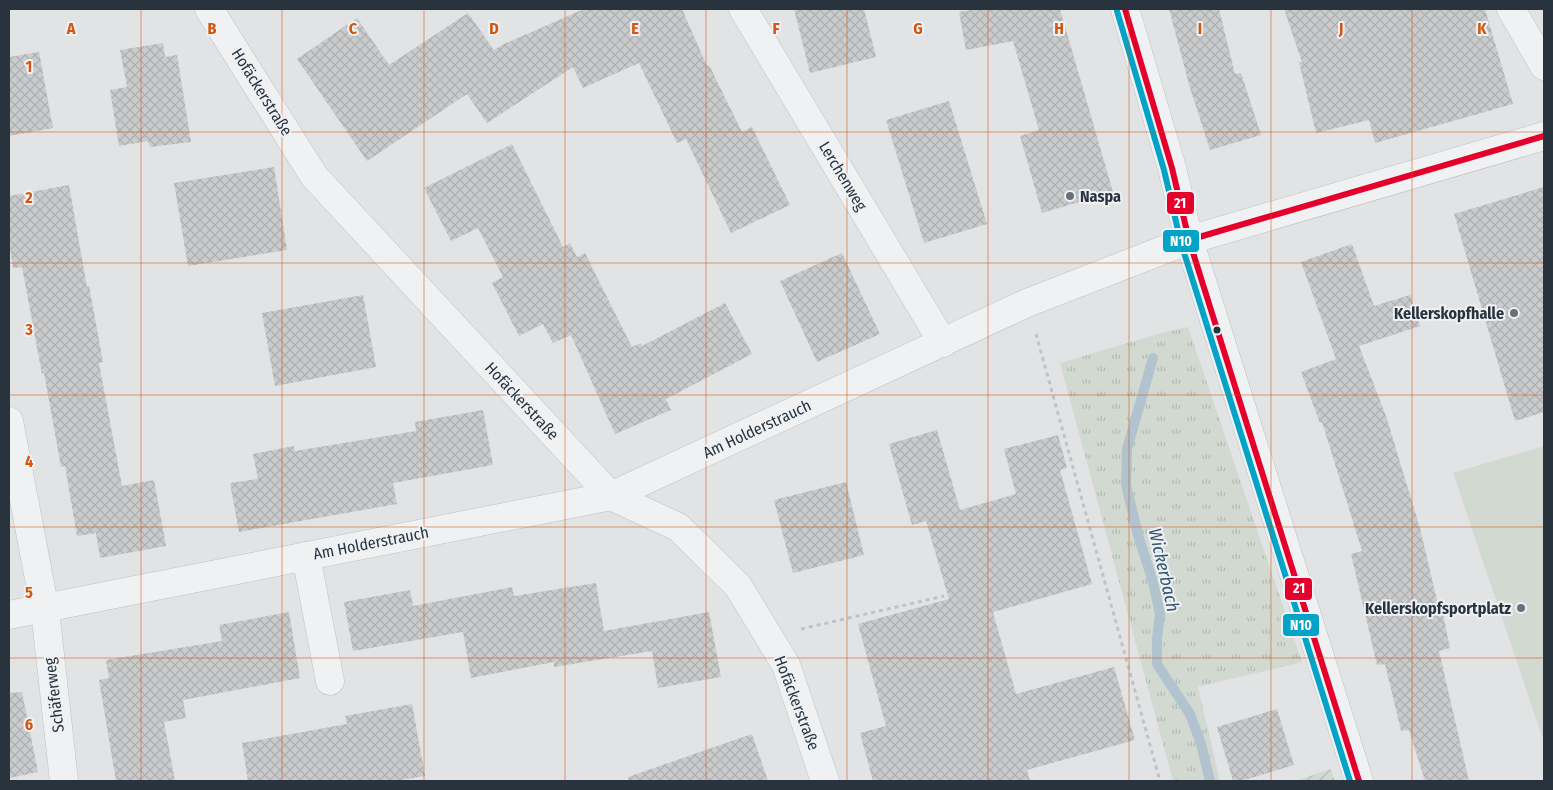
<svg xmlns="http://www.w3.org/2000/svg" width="1553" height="790" font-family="'Fira Sans Condensed',sans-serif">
  <defs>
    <pattern id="park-tufts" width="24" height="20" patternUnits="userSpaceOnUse" patternTransform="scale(1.25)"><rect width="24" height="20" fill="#d2d9d1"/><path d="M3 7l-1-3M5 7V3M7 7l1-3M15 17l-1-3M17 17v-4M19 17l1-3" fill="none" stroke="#b4bbb4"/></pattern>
    <pattern id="garden-furrows" width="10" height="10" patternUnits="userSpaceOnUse" patternTransform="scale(1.25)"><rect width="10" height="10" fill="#d2d9d1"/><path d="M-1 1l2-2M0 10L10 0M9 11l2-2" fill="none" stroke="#b4bbb4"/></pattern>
    <pattern id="building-cross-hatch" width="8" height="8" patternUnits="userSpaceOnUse" patternTransform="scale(1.25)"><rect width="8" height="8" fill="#c9cbcd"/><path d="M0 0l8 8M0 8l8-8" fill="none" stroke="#adafb1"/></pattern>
  </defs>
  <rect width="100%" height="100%" fill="#e1e3e5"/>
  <polygon fill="url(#park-tufts)" points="1188,327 1302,662 1198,687 1220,781 1173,781 1060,363 1158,334"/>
  <polygon fill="url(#garden-furrows)" points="1331,769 1335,781 1295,781"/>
  <polygon fill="#d2d9d1" points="1544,446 1544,742 1453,473"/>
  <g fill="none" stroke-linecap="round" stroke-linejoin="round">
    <polyline stroke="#b1c3cf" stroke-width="10" points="1153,358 1127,449 1126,485 1138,535 1153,582 1160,614 1157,639 1157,664 1190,714 1201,744 1210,781"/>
  </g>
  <g fill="url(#building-cross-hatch)">
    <polygon points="584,9 682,9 707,66 709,65 742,132 752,127 790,205 731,233 686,139 677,143 639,63 583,88 573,67 487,123 467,94 367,161 297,59 357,18 389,65 468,13 494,50 504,44"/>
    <polygon points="794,9 864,9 876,57 810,73"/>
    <polygon points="976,9 1060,9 1113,192 1042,213 1020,136 1039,130 1013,41 966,50 959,12"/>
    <polygon points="1169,9 1219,9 1235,74 1241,73 1261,135 1210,150 1190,88"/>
    <polygon points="1284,9 1485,9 1513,104 1375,143 1369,120 1316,133 1299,62 1302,62"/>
    <polygon points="163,43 165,57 177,55 191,142 150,147 148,141 119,146 110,90 127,87 120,50"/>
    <polygon points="39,52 53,128 9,136 9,57"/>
    <polygon points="949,101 987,224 924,243 886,120"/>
    <polygon points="512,144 563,247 570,243 577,257 585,253 632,347 641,343 642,346 725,303 752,354 666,399 671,410 615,434 571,335 553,343 543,324 519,336 492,283 503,277 478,228 451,241 424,188"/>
    <polygon points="274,167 287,250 188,266 174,183"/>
    <polygon points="69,185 87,287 89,286 103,362 99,363 122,486 154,480 166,546 100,558 96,533 77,536 65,466 61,467 44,373 42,374 22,267 13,268 9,241 9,196"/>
    <polygon points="1544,187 1544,412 1515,421 1454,214"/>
    <polygon points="1352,244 1374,306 1410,295 1420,326 1359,346 1386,416 1420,528 1439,609 1442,609 1450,648 1439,651 1469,781 1425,781 1409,730 1401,731 1385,664 1377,665 1351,554 1362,551 1322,422 1320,423 1301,372 1336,359 1301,262"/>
    <polygon points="842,253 880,334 817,362 780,281"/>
    <polygon points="363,295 376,367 275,386 262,313"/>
    <polygon points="483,410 493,465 393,483 397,504 239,532 230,483 258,479 253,454 294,446 295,451 416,431 415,422"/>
    <polygon points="937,430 960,510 1016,494 1004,449 1058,435 1067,468 1060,470 1092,584 993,612 1016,694 1114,667 1135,740 1027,770 1030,781 873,781 860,733 886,726 858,624 949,599 926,521 912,525 889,444"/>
    <polygon points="846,482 864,555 793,573 774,500"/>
    <polygon points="596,583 604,631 709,612 721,677 658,688 652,651 554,667 554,662 471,678 463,632 353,651 344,602 410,590 413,606 512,587 514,596"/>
    <polygon points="289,612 300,678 183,700 186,718 164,722 175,781 116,781 99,680 109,678 106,660 222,641 219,625"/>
    <polygon points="22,692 38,772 9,778 9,693"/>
    <polygon points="412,704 425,776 394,781 248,781 242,743 347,724 345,716"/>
    <polygon points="1277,709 1294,765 1241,781 1233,781 1217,727"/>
    <polygon points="752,734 768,781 629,781 628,777"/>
  </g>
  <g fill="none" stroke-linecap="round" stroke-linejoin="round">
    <defs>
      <g id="minor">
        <polyline points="209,9 314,176 611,496 678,527 738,586 786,665 825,781"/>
        <polyline points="743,9 943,343"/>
        <polyline points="1511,9 1544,66"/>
        <polyline points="9,421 45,610 64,781"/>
        <polyline points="306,556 330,681"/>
        <polyline points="9,615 611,496 1027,303 1189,240 1544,136"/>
      </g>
      <polyline id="tertiary" points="1125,9 1172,168 1189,240 1359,781"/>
    </defs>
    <use href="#minor" stroke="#bfc1c3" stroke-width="29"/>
    <use href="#tertiary" stroke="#bfc1c3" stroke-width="29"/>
    <g stroke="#bfc3c6" stroke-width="3" stroke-dasharray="4 4" stroke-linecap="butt">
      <polyline points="1036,334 1160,781"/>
      <polyline points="801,629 944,596"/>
    </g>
    <use href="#minor" stroke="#f0f1f2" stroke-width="28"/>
    <use href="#tertiary" stroke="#f0f1f2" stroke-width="28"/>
    <defs>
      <g id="bus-1">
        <polyline points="1125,9 1172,168 1189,240 1359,781"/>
        <polyline points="1189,240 1544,136"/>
      </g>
      <polyline id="bus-2" points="1117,11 1164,170 1181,243 1350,781"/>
    </defs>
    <use href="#bus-1" stroke="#eef2f5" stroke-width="10"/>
    <use href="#bus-2" stroke="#eef2f5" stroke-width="10"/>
    <use href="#bus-1" stroke="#e4002b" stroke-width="6"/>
    <use href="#bus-2" stroke="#02a3c7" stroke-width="6"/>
  </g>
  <path fill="none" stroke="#d55511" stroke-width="1" stroke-opacity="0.55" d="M141 9V781M282 9V781M424 9V781M565 9V781M706 9V781M847 9V781M988 9V781M1129 9V781M1271 9V781M1412 9V781M9 132H1544M9 263H1544M9 395H1544M9 527H1544M9 658H1544"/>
  <g fill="#697178" stroke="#eef2f5" stroke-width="2">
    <circle cx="1070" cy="196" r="5"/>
    <circle cx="1514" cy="313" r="5"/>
    <circle cx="1521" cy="608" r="5"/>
  </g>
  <circle fill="#29333d" stroke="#eef2f5" stroke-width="2" cx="1217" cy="330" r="4.5"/>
  <g text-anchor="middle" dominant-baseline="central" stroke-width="4" stroke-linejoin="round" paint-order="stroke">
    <g font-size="16" fill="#29333d" stroke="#eef2f5">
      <text transform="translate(262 92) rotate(58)">Hofäckerstraße</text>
      <text transform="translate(843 176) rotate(59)">Lerchenweg</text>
      <text transform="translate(522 401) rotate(47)">Hofäckerstraße</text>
      <text transform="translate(757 429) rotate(-25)">Am Holderstrauch</text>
      <text transform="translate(371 543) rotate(-11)">Am Holderstrauch</text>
      <text transform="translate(54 695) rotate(-97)">Schäferweg</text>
      <text transform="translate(797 703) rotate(69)">Hofäckerstraße</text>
    </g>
    <g font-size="16" font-weight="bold" fill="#29333d" stroke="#eef2f5" text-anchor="end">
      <text x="1080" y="196" text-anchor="start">Naspa</text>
      <text x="1504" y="313">Kellerskopfhalle</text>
      <text x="1511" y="608">Kellerskopfsportplatz</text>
    </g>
    <g font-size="18" font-style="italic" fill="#35566e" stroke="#eef2f5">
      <text transform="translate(1164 570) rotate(77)">Wickerbach</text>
    </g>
  </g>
  <g font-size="16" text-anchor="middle" font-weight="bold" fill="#d55511" stroke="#eef2f5" stroke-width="4" stroke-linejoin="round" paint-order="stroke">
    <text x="71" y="34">A</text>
    <text x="212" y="34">B</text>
    <text x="353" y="34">C</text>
    <text x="494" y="34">D</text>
    <text x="635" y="34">E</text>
    <text x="776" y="34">F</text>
    <text x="918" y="34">G</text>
    <text x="1059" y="34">H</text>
    <text x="1200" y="34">I</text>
    <text x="1341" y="34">J</text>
    <text x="1482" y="34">K</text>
    <text x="29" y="72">1</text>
    <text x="29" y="203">2</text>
    <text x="29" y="335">3</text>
    <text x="29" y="467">4</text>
    <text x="29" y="598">5</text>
    <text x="29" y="730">6</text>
  </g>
  <g stroke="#eef2f5" stroke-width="2">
    <rect x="1166" y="191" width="29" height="24" rx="5" fill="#e4002b"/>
    <rect x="1162" y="229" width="38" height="24" rx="5" fill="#02a3c7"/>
    <rect x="1284" y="577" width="29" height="24" rx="5" fill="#e4002b"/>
    <rect x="1282" y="613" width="38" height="24" rx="5" fill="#02a3c7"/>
  </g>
  <g font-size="14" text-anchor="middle" font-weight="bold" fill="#fff">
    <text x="1180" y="208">21</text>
    <text x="1181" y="246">N10</text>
    <text x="1299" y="593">21</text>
    <text x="1301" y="630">N10</text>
  </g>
  <rect width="1553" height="790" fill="none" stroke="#29333d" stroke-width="20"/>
</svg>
